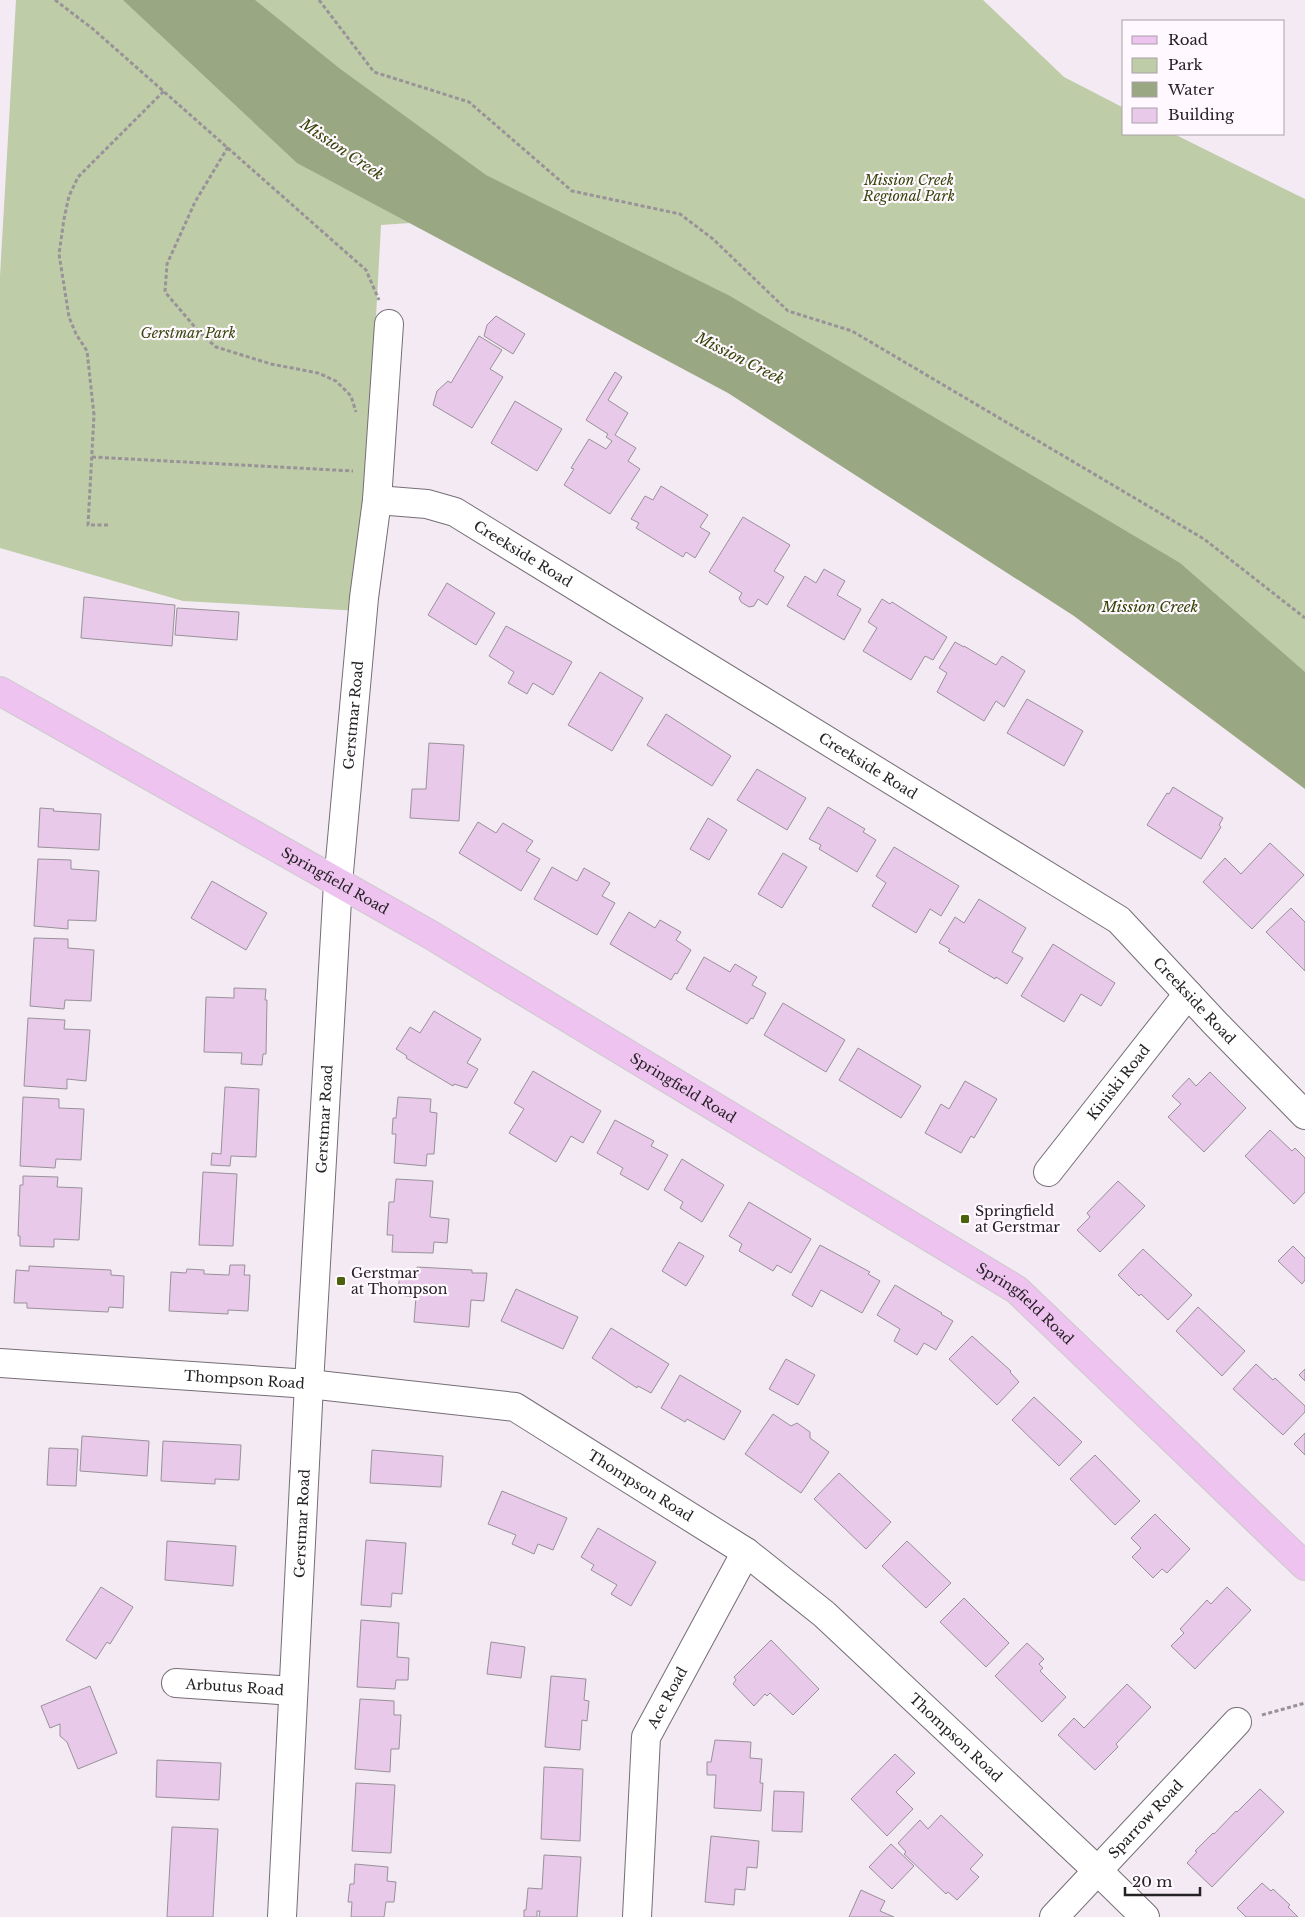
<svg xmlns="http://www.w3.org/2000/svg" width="1305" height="1917" font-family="'Libre Baskerville',serif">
  <rect width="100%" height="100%" fill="#f3eaf3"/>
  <polygon fill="#becca7" points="16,0 983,0 1064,77 1124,108 1124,134 1174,134 1305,199 1305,688 526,215 381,225 360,611 183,601 0,548 0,276"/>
  <polygon fill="#99a782" points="123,0 255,0 339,68 486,175 730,296 1180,563 1305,672 1305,789 1074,616 728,393 297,163"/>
  <g fill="#e8c9e9" stroke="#999199">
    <polygon points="496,316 525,334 513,354 484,336 487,325"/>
    <polygon points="479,336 502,350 490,369 503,377 472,428 433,405 437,391 448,381 451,383"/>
    <polygon points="615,372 622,377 608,400 628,413 615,435 636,448 628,461 640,469 610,514 564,485 574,469 571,468 589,439 606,449 612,441 606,437 608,434 586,420"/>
    <polygon points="515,401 562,429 537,471 491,443"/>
    <polygon points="661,486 708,515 700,527 710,533 695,558 686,552 683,557 636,528 639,523 631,519 645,496 653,500"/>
    <polygon points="743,517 790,545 774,571 784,577 767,605 758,599 754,606 749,607 741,602 739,598 742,593 709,572"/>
    <polygon points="824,569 845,581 837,595 861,609 844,640 787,606 805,576 816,583"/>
    <polygon points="447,583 495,613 476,645 428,615"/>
    <polygon points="84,597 175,605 172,646 81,638"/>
    <polygon points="882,599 890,604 892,602 947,637 933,660 925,656 911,680 863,651 877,628 868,622"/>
    <polygon points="177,608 239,612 237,640 175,635"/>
    <polygon points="506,626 572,662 553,695 533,683 527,694 508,683 514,672 489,656"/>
    <polygon points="955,642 964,647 964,646 996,665 1002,656 1025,671 1004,707 996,701 984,721 937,692 947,673 939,668"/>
    <polygon points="600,672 643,698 612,751 568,725"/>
    <polygon points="1027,699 1083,731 1064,766 1007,733"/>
    <polygon points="666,714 731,756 712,786 647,745"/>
    <polygon points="429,743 464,745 459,821 410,818 412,789 426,789"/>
    <polygon points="757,769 806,798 787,830 737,800"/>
    <polygon points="1173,787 1223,818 1219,825 1221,827 1201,859 1147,825 1167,793 1169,794"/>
    <polygon points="828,807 865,829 863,832 876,840 857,872 819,849 821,845 809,839"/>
    <polygon points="40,808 54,809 53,811 101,814 99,850 38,847"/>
    <polygon points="708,818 727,830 709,860 690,849"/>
    <polygon points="478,822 496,833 503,823 533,841 526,851 540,859 521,891 459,853"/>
    <polygon points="1270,843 1304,875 1252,929 1203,882 1225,858 1241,874"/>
    <polygon points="894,847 959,886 941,916 930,909 916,933 872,906 886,883 876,876"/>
    <polygon points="783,853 807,867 782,908 758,894"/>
    <polygon points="38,859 71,860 71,869 99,871 96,921 68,920 68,929 34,926"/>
    <polygon points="552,867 577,881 584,868 610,883 602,896 615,903 597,935 534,899"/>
    <polygon points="212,881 267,913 246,950 191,918"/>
    <polygon points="979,899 1026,928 1012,952 1023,958 1007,984 996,977 995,979 948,951 950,949 939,943 955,917 964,923"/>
    <polygon points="1291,908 1305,922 1305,971 1266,932"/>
    <polygon points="629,912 655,928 660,920 681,932 676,940 691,950 677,974 675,973 671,980 610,944"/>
    <polygon points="34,938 68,939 68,948 94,950 91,1001 65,1000 64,1009 30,1006"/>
    <polygon points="1053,944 1115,983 1101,1006 1081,994 1064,1022 1021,996"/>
    <polygon points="704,957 730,972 735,964 757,977 752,985 766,993 753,1019 751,1018 747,1024 686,989"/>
    <polygon points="234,988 266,989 265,1000 267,1000 266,1054 263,1054 262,1065 241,1064 242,1053 204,1052 206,997 234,998"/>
    <polygon points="783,1003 845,1040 826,1072 764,1035"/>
    <polygon points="434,1011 481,1039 467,1063 478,1069 467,1088 454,1084 453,1086 406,1058 407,1056 396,1049 410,1027 420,1033"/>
    <polygon points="28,1018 65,1020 64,1029 90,1030 86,1081 67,1079 67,1089 24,1086"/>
    <polygon points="858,1048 921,1086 901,1118 839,1080"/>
    <polygon points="533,1071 601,1111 583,1143 571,1136 556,1162 509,1133 524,1109 514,1103"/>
    <polygon points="1210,1072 1246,1108 1204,1152 1168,1117 1181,1104 1172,1096 1189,1078 1196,1086"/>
    <polygon points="965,1081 997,1099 974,1138 971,1136 961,1153 925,1133 941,1104 949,1109"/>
    <polygon points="225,1087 259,1089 256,1157 231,1156 230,1166 211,1165 212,1153 221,1154"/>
    <polygon points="23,1097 59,1099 59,1108 84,1109 81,1160 56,1159 55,1168 20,1166"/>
    <polygon points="398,1097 431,1099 430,1112 437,1113 434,1154 427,1154 426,1166 394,1163 396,1134 392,1134 393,1118 396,1118"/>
    <polygon points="615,1120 654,1141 651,1146 668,1155 648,1190 620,1174 623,1168 597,1153"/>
    <polygon points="1270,1130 1292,1151 1295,1148 1305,1158 1305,1192 1294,1204 1245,1156"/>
    <polygon points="682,1159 724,1185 702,1222 680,1208 683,1202 664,1190"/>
    <polygon points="203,1172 237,1174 233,1246 199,1245"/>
    <polygon points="23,1176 58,1177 57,1187 82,1188 79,1240 54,1239 54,1247 20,1246 20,1236 18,1236 20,1185 23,1185"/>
    <polygon points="396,1179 433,1181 430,1217 449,1219 447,1243 434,1242 433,1253 392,1252 393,1235 387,1235 389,1202 394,1202"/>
    <polygon points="1118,1181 1145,1206 1100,1252 1077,1230 1090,1217 1087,1213"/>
    <polygon points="749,1202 811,1239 791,1273 777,1265 773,1271 739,1251 742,1244 729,1236"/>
    <polygon points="679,1242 704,1256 686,1286 662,1271"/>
    <polygon points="820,1245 870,1272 868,1274 880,1281 862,1313 821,1290 812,1307 792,1295"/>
    <polygon points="1293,1246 1305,1258 1305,1280 1302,1284 1278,1261"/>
    <polygon points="1143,1249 1192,1295 1168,1320 1141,1294 1139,1296 1118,1275"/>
    <polygon points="230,1265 245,1265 244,1275 250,1275 248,1311 228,1310 228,1314 169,1311 171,1272 186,1273 187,1269 204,1270 204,1274 229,1275"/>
    <polygon points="29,1266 111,1270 111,1275 124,1276 123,1308 109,1307 108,1312 27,1308 27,1303 14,1303 16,1270 29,1271"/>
    <polygon points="417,1267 472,1270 472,1273 487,1273 484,1301 471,1300 469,1327 414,1322 416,1297 398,1295 400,1269 417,1271"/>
    <polygon points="895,1285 942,1313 941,1314 953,1321 936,1350 924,1343 917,1355 894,1341 900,1329 877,1315"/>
    <polygon points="516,1289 578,1317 563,1349 501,1321"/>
    <polygon points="1198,1307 1245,1351 1222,1376 1176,1331"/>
    <polygon points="611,1328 669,1364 651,1393 638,1386 637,1388 592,1358"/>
    <polygon points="972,1336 1011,1371 1010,1372 1019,1382 997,1405 949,1359"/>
    <polygon points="786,1359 815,1375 798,1405 769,1389"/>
    <polygon points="1256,1364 1273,1380 1275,1378 1305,1406 1305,1412 1283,1435 1233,1389"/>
    <polygon points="1305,1369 1305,1381 1299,1375"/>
    <polygon points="680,1375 741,1411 724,1440 687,1419 685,1422 661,1408"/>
    <polygon points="1034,1397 1082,1442 1059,1466 1012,1420"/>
    <polygon points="773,1414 791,1426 797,1423 810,1432 810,1438 829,1452 801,1493 745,1454"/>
    <polygon points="1305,1433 1305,1455 1294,1444"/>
    <polygon points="82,1436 149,1441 147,1476 80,1471"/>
    <polygon points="163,1441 241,1445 239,1480 215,1479 215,1484 161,1481"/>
    <polygon points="49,1448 78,1449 76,1486 47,1485"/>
    <polygon points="372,1450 443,1456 441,1487 370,1483"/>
    <polygon points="1095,1455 1140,1501 1115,1525 1070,1479"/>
    <polygon points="839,1473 891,1522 866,1549 814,1499"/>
    <polygon points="502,1491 567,1518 553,1550 538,1544 534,1554 512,1544 516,1535 488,1524"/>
    <polygon points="1155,1514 1190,1549 1167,1573 1162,1569 1153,1578 1132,1557 1141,1548 1131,1538"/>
    <polygon points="598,1528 656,1562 631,1606 611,1594 617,1585 591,1570 594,1565 581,1557"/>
    <polygon points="366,1540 406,1543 402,1594 392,1593 391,1607 361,1605"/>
    <polygon points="167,1541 236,1546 233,1586 165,1580"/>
    <polygon points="907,1541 951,1583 926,1608 882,1566"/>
    <polygon points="101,1587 133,1607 110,1644 107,1642 96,1659 66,1640"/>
    <polygon points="1227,1587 1251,1610 1195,1669 1171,1646 1184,1633 1180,1629 1207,1600 1211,1604"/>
    <polygon points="964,1598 1009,1643 986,1667 940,1622"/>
    <polygon points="361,1620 399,1623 397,1657 409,1658 408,1680 396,1680 395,1689 357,1687"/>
    <polygon points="771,1640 819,1689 793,1715 770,1693 767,1696 765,1694 754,1706 733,1684 736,1680 734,1677"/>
    <polygon points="491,1642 525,1647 521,1678 487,1674"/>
    <polygon points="1027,1643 1044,1659 1039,1664 1043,1668 1040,1671 1066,1697 1042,1722 995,1676"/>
    <polygon points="551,1676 586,1679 584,1700 589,1701 587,1721 582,1720 580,1750 545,1747"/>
    <polygon points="1127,1684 1151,1707 1116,1744 1118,1747 1095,1770 1058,1735 1074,1718 1084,1728"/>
    <polygon points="90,1686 117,1753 78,1769 67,1742 60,1736 60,1724 50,1728 41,1706"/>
    <polygon points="360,1699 394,1701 394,1715 401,1715 399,1749 391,1749 390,1772 355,1769"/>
    <polygon points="715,1740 751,1742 750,1758 762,1759 760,1783 763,1783 761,1811 714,1808 716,1775 707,1775 707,1762 711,1762"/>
    <polygon points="895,1754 915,1773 896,1792 913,1809 887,1836 851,1799"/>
    <polygon points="157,1760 221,1763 219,1800 156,1797"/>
    <polygon points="544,1767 583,1769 580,1841 541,1839"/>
    <polygon points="356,1783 395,1785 391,1853 352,1851"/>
    <polygon points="1260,1789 1284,1812 1212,1887 1187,1863 1197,1852 1195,1851 1213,1833 1214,1834 1236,1811 1237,1812"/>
    <polygon points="774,1791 804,1792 802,1832 772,1831"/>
    <polygon points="941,1815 983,1855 970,1869 979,1877 957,1900 948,1892 946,1894 904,1854 906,1852 898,1843 920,1820 928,1829"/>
    <polygon points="172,1827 218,1829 213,1917 167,1917"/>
    <polygon points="711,1836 759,1841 757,1868 747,1867 745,1890 735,1889 734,1905 705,1902"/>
    <polygon points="891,1844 914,1866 892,1889 869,1867"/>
    <polygon points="544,1855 581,1857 577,1917 539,1917 540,1911 537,1911 537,1917 524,1917 524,1910 526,1910 528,1888 542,1889"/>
    <polygon points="355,1864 388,1867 387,1881 396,1882 394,1902 386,1902 384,1917 351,1917 352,1902 348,1902 350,1884 354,1884"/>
    <polygon points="1262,1883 1271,1891 1273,1889 1290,1905 1288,1907 1298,1917 1246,1917 1237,1908"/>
    <polygon points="861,1890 885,1901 880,1911 894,1917 849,1917"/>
  </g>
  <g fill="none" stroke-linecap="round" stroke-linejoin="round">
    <defs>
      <g id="minor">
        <path id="s1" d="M377 500 427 504 455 512 1119 920 1215 1023 1305 1115"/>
        <path id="s2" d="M1048 1172 1188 994"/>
        <path id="s3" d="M0 1363 309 1384 515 1407 746 1552 824 1614 1098 1871 1145 1917"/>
        <path id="s4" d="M176 1683 293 1691"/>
        <path id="s5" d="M282 1917 309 1384 338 883 364 598 377 500 389 324"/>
        <path id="s6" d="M637 1917 646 1737 746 1552"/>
        <path id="s7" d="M1054 1917 1237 1722"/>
      </g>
      <g id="major">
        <path id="s8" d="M0 691 431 935 1017 1290 1305 1566"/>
      </g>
    </defs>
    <use href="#minor" stroke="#756e75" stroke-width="30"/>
    <use href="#major" stroke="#cbcacb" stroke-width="30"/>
    <g stroke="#999399" stroke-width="3" stroke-dasharray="4 2.5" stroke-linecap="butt">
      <polyline points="55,0 93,29 366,270 379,300"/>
      <polyline points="319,0 374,72 469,102 572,191 680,214 713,239 788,311 852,331 1204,539 1305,618"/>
      <polyline points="228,147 195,202 167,264 165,292 200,333 216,347 271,364 318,373 336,381 351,396 356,412"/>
      <polyline points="92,457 353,471"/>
      <polyline points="108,525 88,525 94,415 87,351 76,334 69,317 59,254 64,219 69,196 78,177 164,91"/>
      <polyline points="1262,1715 1305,1703"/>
    </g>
    <use href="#minor" stroke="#fff" stroke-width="28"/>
    <use href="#major" stroke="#eec3ef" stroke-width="28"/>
  </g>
  <g fill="#4b610b" stroke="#fff8ff" stroke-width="2">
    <rect x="960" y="1214" width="10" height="10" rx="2.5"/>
    <rect x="336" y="1276" width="10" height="10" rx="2.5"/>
  </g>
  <g text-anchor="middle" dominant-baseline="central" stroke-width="4.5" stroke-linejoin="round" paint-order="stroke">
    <g font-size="14" font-style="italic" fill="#37470b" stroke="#fff8ff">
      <text x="909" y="180">Mission Creek<tspan x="909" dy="16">Regional Park</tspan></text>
      <text x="188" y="333">Gerstmar Park</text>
    </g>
    <g font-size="14" fill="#252225" stroke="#fff8ff">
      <text stroke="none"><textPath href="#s1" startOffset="159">Creekside Road</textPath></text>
      <text stroke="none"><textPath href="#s5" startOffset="1204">Gerstmar Road</textPath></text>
      <text stroke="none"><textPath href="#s1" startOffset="564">Creekside Road</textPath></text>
      <text stroke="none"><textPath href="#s8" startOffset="385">Springfield Road</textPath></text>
      <text stroke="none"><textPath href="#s1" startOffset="969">Creekside Road</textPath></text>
      <text stroke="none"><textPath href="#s2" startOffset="114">Kiniski Road</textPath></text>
      <text stroke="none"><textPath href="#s8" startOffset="790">Springfield Road</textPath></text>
      <text stroke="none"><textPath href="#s5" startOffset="799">Gerstmar Road</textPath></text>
      <text stroke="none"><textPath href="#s8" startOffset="1195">Springfield Road</textPath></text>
      <text stroke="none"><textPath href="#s3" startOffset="245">Thompson Road</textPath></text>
      <text stroke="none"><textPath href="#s3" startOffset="665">Thompson Road</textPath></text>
      <text stroke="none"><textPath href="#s5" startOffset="394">Gerstmar Road</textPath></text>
      <text stroke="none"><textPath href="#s4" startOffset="59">Arbutus Road</textPath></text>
      <text stroke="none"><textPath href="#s6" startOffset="225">Ace Road</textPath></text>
      <text stroke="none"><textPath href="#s3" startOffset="1070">Thompson Road</textPath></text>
      <text stroke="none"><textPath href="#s7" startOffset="134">Sparrow Road</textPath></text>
    </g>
    <g font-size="14" fill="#252225" stroke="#fff8ff" text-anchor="start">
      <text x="975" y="1211">Springfield<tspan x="975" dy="16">at Gerstmar</tspan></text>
      <text x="351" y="1273">Gerstmar<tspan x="351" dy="16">at Thompson</tspan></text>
    </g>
    <g font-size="15" font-style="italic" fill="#344407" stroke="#fff8ff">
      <text transform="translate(342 149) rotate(34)">Mission Creek</text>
      <text transform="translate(740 358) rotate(27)">Mission Creek</text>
      <text x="1150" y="606">Mission Creek</text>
    </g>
  </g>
  <rect x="1122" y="20" width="162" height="115" fill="#fff8ff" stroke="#a8a2a8"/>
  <rect x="1132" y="36" width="25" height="8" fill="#eec3ef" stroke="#a8a2a8"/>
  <text x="1168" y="45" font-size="15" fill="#252225">Road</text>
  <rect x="1132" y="58" width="25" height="15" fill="#becca7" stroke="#a8a2a8"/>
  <text x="1168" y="70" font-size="15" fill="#252225">Park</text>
  <rect x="1132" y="82" width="25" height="15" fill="#99a782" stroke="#a8a2a8"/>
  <text x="1168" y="95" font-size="15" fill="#252225">Water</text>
  <rect x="1132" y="108" width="25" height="15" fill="#e8c9e9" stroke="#a8a2a8"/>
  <text x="1168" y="120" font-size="15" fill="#252225">Building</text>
  <path d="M1125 1887v8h75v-8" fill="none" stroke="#252225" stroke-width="2.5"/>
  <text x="1132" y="1887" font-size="15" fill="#252225" stroke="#fff8ff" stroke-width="4" paint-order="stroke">20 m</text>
</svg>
